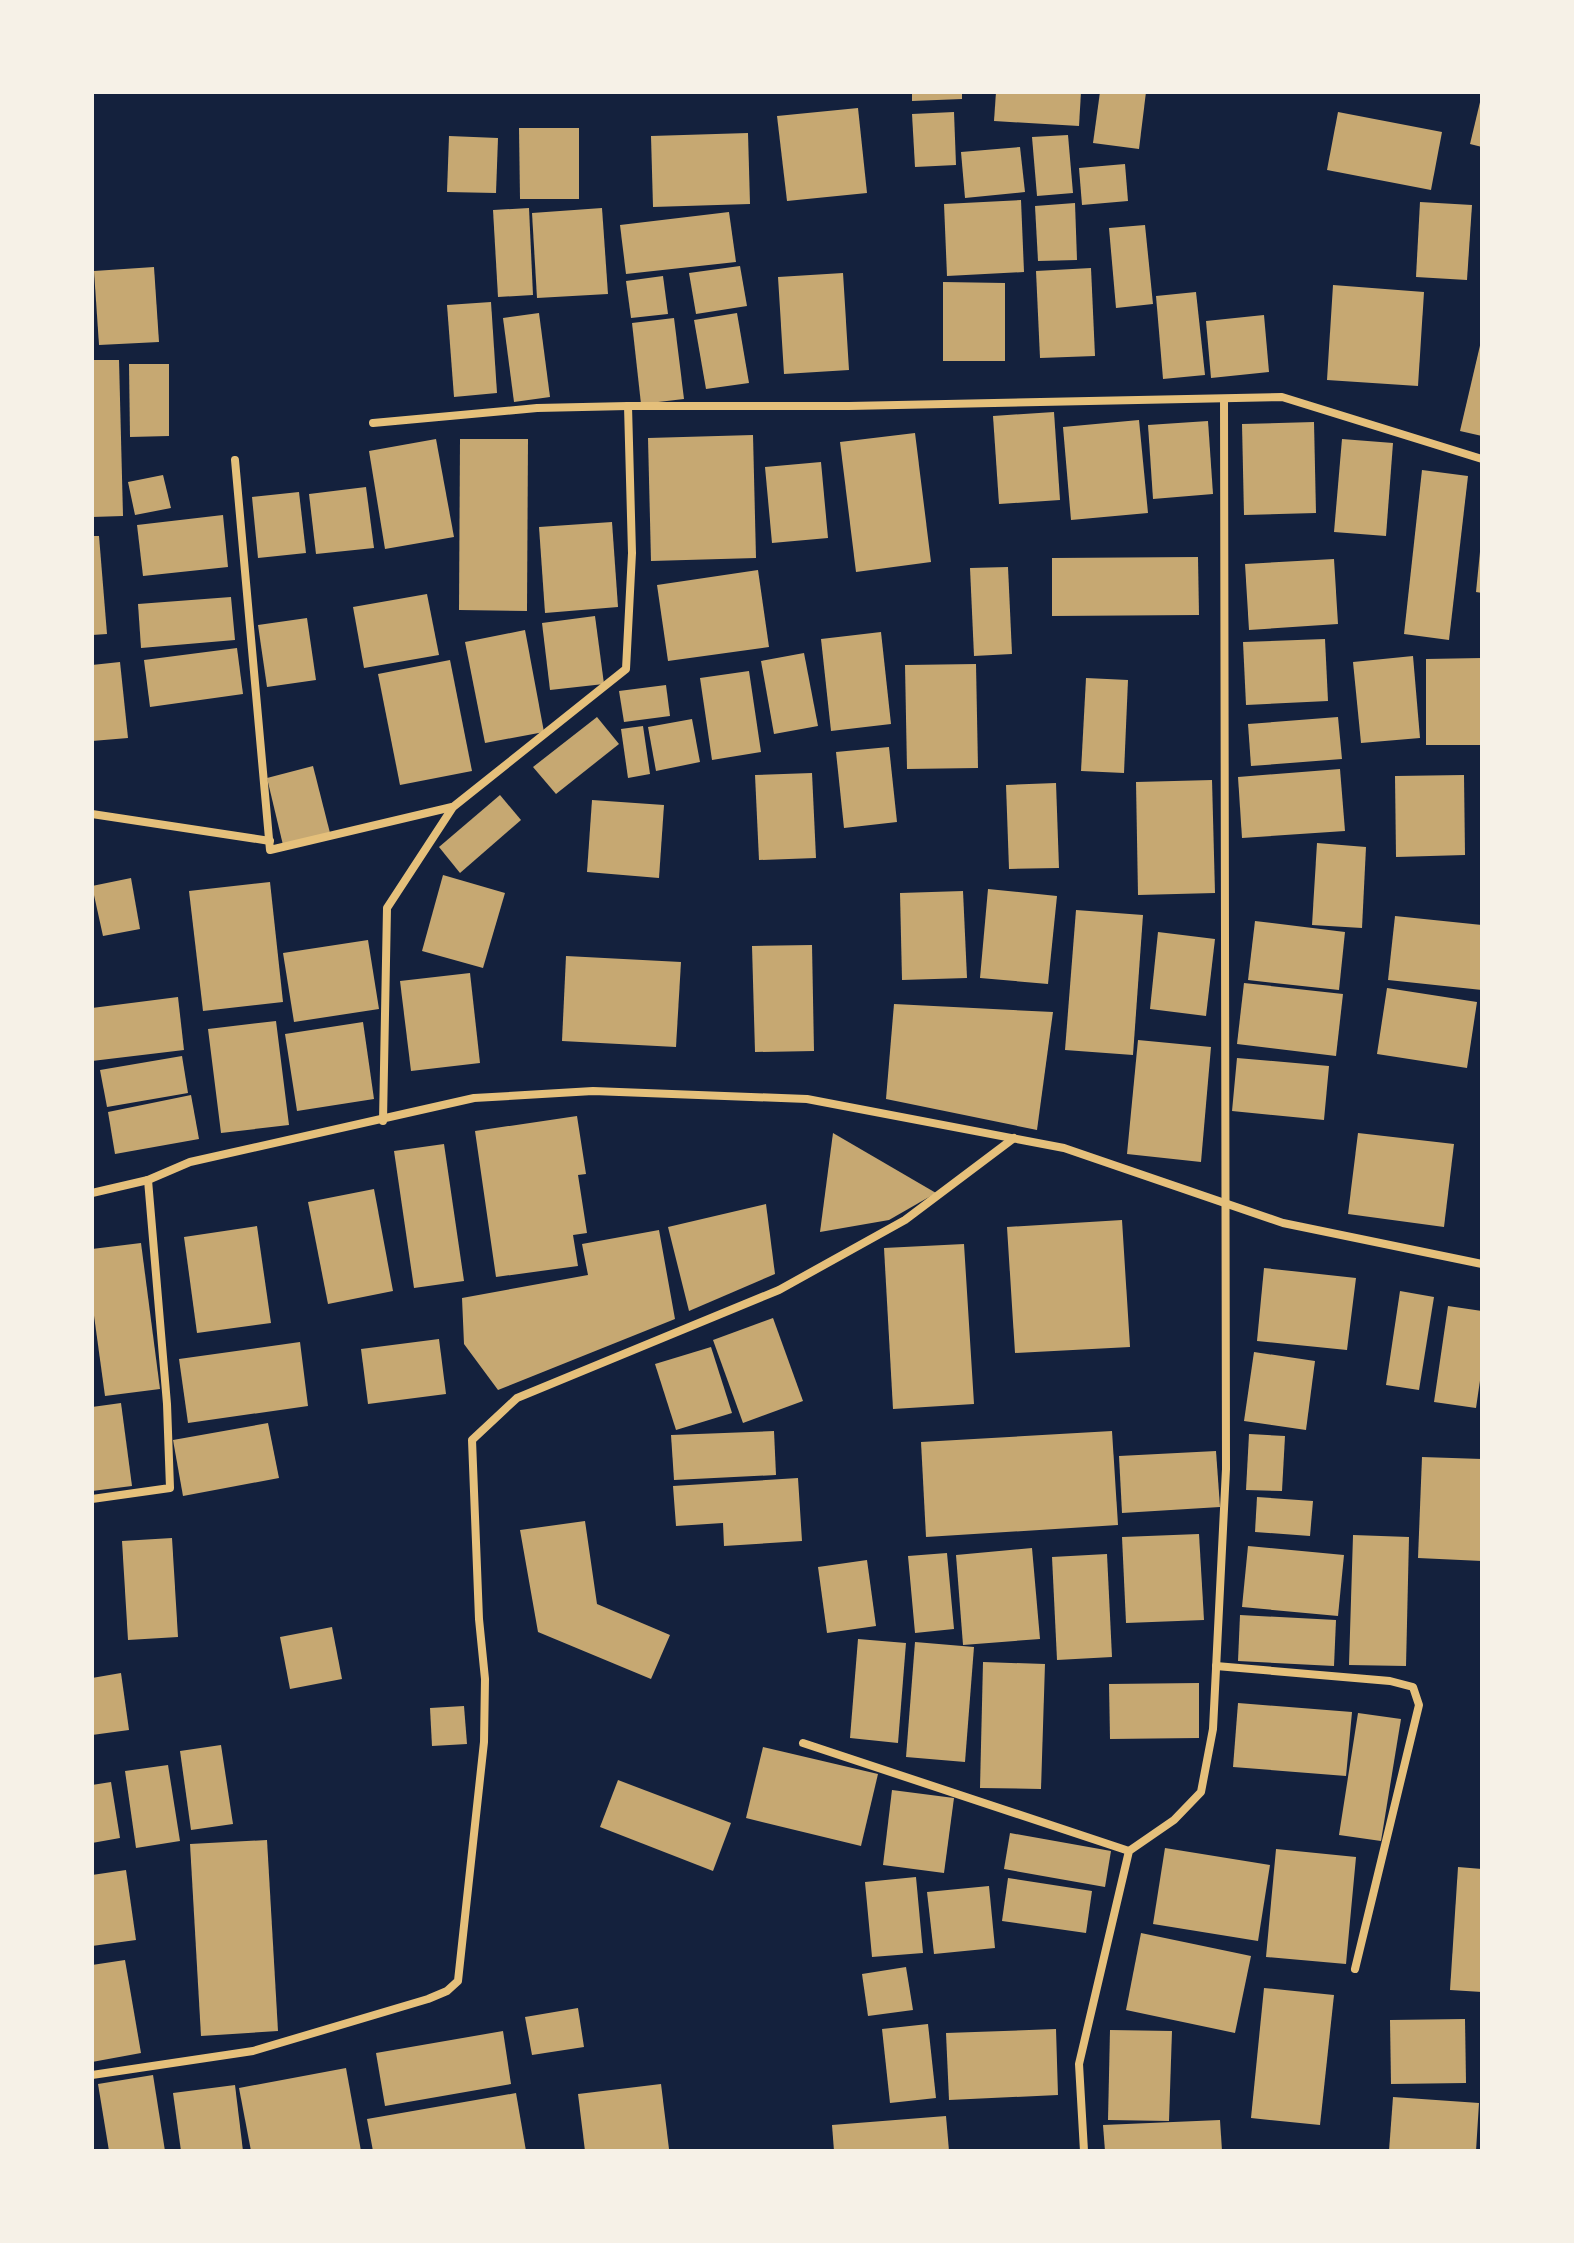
<svg xmlns="http://www.w3.org/2000/svg" width="1574" height="2243" font-family="'Noto Sans',sans-serif">
  <rect width="100%" height="100%" fill="#14213d"/>
  <g fill="#c6a872">
    <polygon points="912,92 962,92 962,99 912,101"/>
    <polygon points="996,92 1081,92 1079,126 994,121"/>
    <polygon points="1100,92 1146,92 1139,149 1093,143"/>
    <polygon points="1481,98 1482,98 1482,147 1470,144"/>
    <polygon points="858,108 867,193 787,201 777,116"/>
    <polygon points="954,112 956,165 915,167 912,114"/>
    <polygon points="1338,112 1442,132 1431,190 1327,170"/>
    <polygon points="519,128 579,128 579,199 520,199"/>
    <polygon points="748,133 750,204 653,207 651,136"/>
    <polygon points="1068,135 1073,193 1037,196 1032,137"/>
    <polygon points="449,136 498,138 496,193 447,192"/>
    <polygon points="1020,147 1025,192 965,198 961,152"/>
    <polygon points="1125,164 1128,201 1082,205 1079,168"/>
    <polygon points="1021,200 1024,272 947,276 944,204"/>
    <polygon points="1420,202 1472,205 1467,280 1416,277"/>
    <polygon points="1075,203 1077,260 1038,261 1035,206"/>
    <polygon points="529,208 533,295 498,297 493,210"/>
    <polygon points="602,208 608,294 537,298 532,213"/>
    <polygon points="729,212 736,262 626,274 620,225"/>
    <polygon points="1145,225 1153,304 1116,308 1109,228"/>
    <polygon points="740,266 747,306 696,314 689,273"/>
    <polygon points="154,267 159,342 99,345 94,271"/>
    <polygon points="1091,268 1095,356 1040,358 1036,271"/>
    <polygon points="843,273 849,370 784,374 778,277"/>
    <polygon points="663,276 668,314 631,318 626,281"/>
    <polygon points="943,282 1005,283 1005,361 943,361"/>
    <polygon points="1333,285 1424,292 1418,386 1327,380"/>
    <polygon points="1196,292 1205,375 1163,379 1156,296"/>
    <polygon points="491,302 497,393 454,397 447,305"/>
    <polygon points="539,313 550,397 514,402 503,318"/>
    <polygon points="737,313 749,383 706,389 694,320"/>
    <polygon points="1264,315 1269,372 1211,378 1206,321"/>
    <polygon points="674,318 684,399 641,404 632,323"/>
    <polygon points="1482,337 1482,436 1460,431"/>
    <polygon points="92,360 119,360 123,516 92,517"/>
    <polygon points="129,364 169,364 169,436 130,437"/>
    <polygon points="1054,412 1060,500 999,504 993,416"/>
    <polygon points="1139,420 1148,513 1071,520 1063,427"/>
    <polygon points="1208,421 1213,494 1153,499 1148,425"/>
    <polygon points="1314,422 1316,513 1244,515 1242,424"/>
    <polygon points="915,433 931,562 856,572 840,442"/>
    <polygon points="753,435 756,558 651,561 648,438"/>
    <polygon points="436,439 454,537 385,549 369,451"/>
    <polygon points="460,439 528,439 527,611 459,610"/>
    <polygon points="1342,439 1393,443 1386,536 1334,532"/>
    <polygon points="821,462 828,538 772,543 765,467"/>
    <polygon points="1422,470 1468,476 1449,640 1404,634"/>
    <polygon points="163,475 171,508 135,515 128,482"/>
    <polygon points="366,487 374,548 316,554 309,494"/>
    <polygon points="299,492 306,553 258,558 252,497"/>
    <polygon points="223,515 228,567 143,576 137,525"/>
    <polygon points="612,522 618,607 545,613 539,527"/>
    <polygon points="92,536 99,536 107,634 92,635"/>
    <polygon points="1480,552 1482,552 1482,593 1476,592"/>
    <polygon points="1198,557 1199,615 1052,616 1052,558"/>
    <polygon points="1334,559 1338,624 1249,630 1245,564"/>
    <polygon points="1008,567 1012,654 974,656 970,568"/>
    <polygon points="758,570 769,647 668,661 657,585"/>
    <polygon points="427,594 439,655 364,668 353,607"/>
    <polygon points="231,597 235,640 141,648 138,604"/>
    <polygon points="595,616 604,684 550,690 542,623"/>
    <polygon points="307,618 316,680 267,687 258,625"/>
    <polygon points="525,630 544,732 485,743 465,642"/>
    <polygon points="881,632 891,724 831,731 821,639"/>
    <polygon points="1325,639 1328,701 1246,705 1243,642"/>
    <polygon points="237,648 243,694 150,707 144,660"/>
    <polygon points="804,653 818,726 774,734 761,661"/>
    <polygon points="1413,656 1420,738 1361,743 1353,662"/>
    <polygon points="1482,658 1482,745 1426,745 1426,659"/>
    <polygon points="450,660 472,771 400,785 378,674"/>
    <polygon points="120,662 128,738 92,741 92,665"/>
    <polygon points="976,664 978,768 907,769 905,665"/>
    <polygon points="749,671 761,752 712,760 700,678"/>
    <polygon points="1086,678 1128,680 1124,773 1081,771"/>
    <polygon points="666,685 670,716 624,722 619,691"/>
    <polygon points="597,717 619,744 556,794 533,767"/>
    <polygon points="1338,717 1342,759 1251,766 1248,724"/>
    <polygon points="692,719 700,762 656,771 648,727"/>
    <polygon points="643,726 650,774 628,778 621,729"/>
    <polygon points="889,747 897,822 844,828 836,752"/>
    <polygon points="313,766 330,833 283,845 267,778"/>
    <polygon points="1340,769 1345,831 1242,838 1238,777"/>
    <polygon points="812,773 816,858 759,860 755,775"/>
    <polygon points="1464,775 1465,855 1396,857 1395,776"/>
    <polygon points="1212,780 1215,893 1138,895 1136,782"/>
    <polygon points="1056,783 1059,868 1009,869 1006,785"/>
    <polygon points="500,795 521,820 460,873 439,847"/>
    <polygon points="592,800 664,805 659,878 587,872"/>
    <polygon points="1317,843 1366,847 1362,928 1312,925"/>
    <polygon points="443,875 505,893 483,968 422,951"/>
    <polygon points="131,878 140,929 103,936 92,886"/>
    <polygon points="270,882 283,1002 203,1011 189,891"/>
    <polygon points="988,889 1057,896 1048,984 980,978"/>
    <polygon points="963,891 967,978 902,980 900,893"/>
    <polygon points="1076,910 1143,915 1133,1055 1065,1050"/>
    <polygon points="1395,916 1482,925 1482,990 1388,980"/>
    <polygon points="1255,921 1345,932 1339,990 1248,980"/>
    <polygon points="1158,932 1215,939 1206,1016 1150,1009"/>
    <polygon points="368,940 379,1009 294,1022 283,953"/>
    <polygon points="812,945 814,1051 755,1052 752,946"/>
    <polygon points="566,956 681,962 676,1047 562,1041"/>
    <polygon points="470,973 480,1063 411,1071 400,981"/>
    <polygon points="1244,983 1343,994 1336,1056 1237,1044"/>
    <polygon points="1387,988 1477,1002 1467,1068 1377,1054"/>
    <polygon points="178,997 184,1050 92,1061 92,1008"/>
    <polygon points="894,1004 1053,1012 1037,1130 886,1099"/>
    <polygon points="276,1021 289,1125 221,1133 208,1029"/>
    <polygon points="363,1022 374,1099 297,1111 285,1034"/>
    <polygon points="1138,1040 1211,1047 1201,1162 1127,1154"/>
    <polygon points="182,1056 188,1093 107,1107 100,1070"/>
    <polygon points="1237,1058 1329,1066 1324,1120 1232,1111"/>
    <polygon points="191,1095 199,1139 115,1154 108,1112"/>
    <polygon points="577,1116 586,1174 578,1175 587,1233 573,1235 578,1266 496,1277 475,1131"/>
    <polygon points="833,1133 936,1193 889,1220 820,1232"/>
    <polygon points="1358,1133 1454,1144 1444,1227 1348,1214"/>
    <polygon points="444,1144 464,1281 414,1288 394,1151"/>
    <polygon points="374,1189 393,1291 328,1304 308,1202"/>
    <polygon points="766,1204 775,1274 689,1311 668,1227"/>
    <polygon points="1122,1220 1130,1347 1015,1353 1007,1227"/>
    <polygon points="257,1226 271,1323 197,1333 184,1237"/>
    <polygon points="659,1230 675,1319 498,1390 464,1344 462,1298 588,1275 582,1244"/>
    <polygon points="141,1243 160,1389 105,1396 92,1301 92,1249"/>
    <polygon points="964,1244 974,1404 893,1409 884,1248"/>
    <polygon points="1264,1268 1356,1278 1347,1350 1257,1341"/>
    <polygon points="1400,1291 1434,1297 1419,1390 1386,1385"/>
    <polygon points="1448,1306 1482,1311 1482,1367 1476,1408 1434,1402"/>
    <polygon points="773,1318 803,1401 743,1423 713,1340"/>
    <polygon points="439,1339 446,1394 368,1404 361,1349"/>
    <polygon points="300,1342 308,1406 188,1423 179,1359"/>
    <polygon points="711,1347 732,1413 676,1430 655,1364"/>
    <polygon points="1254,1352 1315,1361 1306,1430 1244,1421"/>
    <polygon points="121,1403 132,1486 92,1491 92,1407"/>
    <polygon points="268,1423 279,1478 183,1496 173,1440"/>
    <polygon points="774,1431 776,1475 674,1480 671,1435"/>
    <polygon points="1112,1431 1118,1525 926,1537 921,1442"/>
    <polygon points="1249,1434 1285,1436 1282,1491 1246,1490"/>
    <polygon points="1216,1451 1220,1507 1122,1513 1119,1456"/>
    <polygon points="1422,1457 1482,1459 1482,1561 1418,1558"/>
    <polygon points="798,1478 802,1541 724,1546 723,1523 676,1526 673,1486"/>
    <polygon points="1257,1497 1313,1501 1310,1536 1255,1532"/>
    <polygon points="585,1521 597,1604 670,1635 651,1679 538,1632 520,1530"/>
    <polygon points="1199,1534 1204,1620 1126,1623 1122,1537"/>
    <polygon points="1353,1535 1409,1537 1406,1666 1349,1665"/>
    <polygon points="172,1538 178,1637 128,1640 122,1541"/>
    <polygon points="1248,1546 1344,1555 1338,1616 1242,1607"/>
    <polygon points="1032,1548 1040,1639 963,1645 956,1555"/>
    <polygon points="947,1553 954,1629 915,1633 908,1556"/>
    <polygon points="1107,1554 1112,1657 1057,1660 1052,1557"/>
    <polygon points="867,1560 876,1626 827,1633 818,1567"/>
    <polygon points="1240,1615 1336,1620 1334,1666 1238,1661"/>
    <polygon points="332,1627 342,1679 290,1689 280,1637"/>
    <polygon points="858,1639 906,1643 898,1743 850,1738"/>
    <polygon points="915,1642 974,1647 965,1762 906,1757"/>
    <polygon points="983,1662 1045,1664 1041,1789 980,1788"/>
    <polygon points="121,1673 129,1730 92,1735 92,1678"/>
    <polygon points="1199,1683 1199,1738 1110,1739 1109,1684"/>
    <polygon points="1238,1703 1352,1712 1346,1776 1233,1767"/>
    <polygon points="464,1706 467,1744 432,1746 430,1708"/>
    <polygon points="1358,1713 1401,1719 1381,1841 1339,1835"/>
    <polygon points="221,1745 233,1824 191,1830 180,1751"/>
    <polygon points="763,1747 878,1774 861,1846 746,1818"/>
    <polygon points="168,1765 180,1841 136,1848 125,1771"/>
    <polygon points="618,1780 731,1823 713,1871 600,1827"/>
    <polygon points="111,1782 120,1838 92,1843 92,1785"/>
    <polygon points="892,1790 954,1798 944,1873 883,1865"/>
    <polygon points="1010,1833 1111,1851 1105,1887 1004,1869"/>
    <polygon points="267,1840 278,2031 201,2036 190,1844"/>
    <polygon points="1165,1848 1270,1865 1258,1941 1153,1924"/>
    <polygon points="1276,1849 1356,1857 1346,1964 1266,1957"/>
    <polygon points="1458,1867 1482,1869 1482,1992 1450,1990"/>
    <polygon points="126,1870 136,1940 92,1946 92,1875"/>
    <polygon points="916,1877 923,1953 872,1957 865,1882"/>
    <polygon points="1008,1878 1092,1891 1086,1933 1002,1921"/>
    <polygon points="989,1886 995,1948 934,1954 927,1892"/>
    <polygon points="1141,1933 1251,1956 1235,2033 1126,2010"/>
    <polygon points="125,1960 141,2053 92,2062 92,1965"/>
    <polygon points="906,1967 913,2010 868,2016 862,1974"/>
    <polygon points="1264,1988 1334,1995 1320,2125 1251,2118"/>
    <polygon points="578,2008 584,2047 532,2055 525,2017"/>
    <polygon points="1465,2019 1466,2083 1391,2084 1390,2020"/>
    <polygon points="928,2024 936,2098 890,2103 882,2029"/>
    <polygon points="1056,2029 1058,2095 949,2100 946,2033"/>
    <polygon points="1110,2030 1172,2031 1169,2121 1108,2120"/>
    <polygon points="503,2031 511,2084 385,2106 376,2053"/>
    <polygon points="346,2068 361,2151 251,2151 239,2088"/>
    <polygon points="153,2075 165,2151 109,2151 98,2084"/>
    <polygon points="661,2084 669,2149 585,2151 578,2094"/>
    <polygon points="235,2085 243,2151 181,2151 173,2093"/>
    <polygon points="516,2093 526,2151 373,2151 367,2119"/>
    <polygon points="1393,2097 1479,2103 1476,2151 1389,2151"/>
    <polygon points="946,2116 949,2151 834,2151 832,2125"/>
    <polygon points="1220,2120 1222,2151 1105,2151 1103,2125"/>
  </g>
  <g fill="none" stroke-linecap="round" stroke-linejoin="round">
    <g stroke="#e5c07b" stroke-width="8">
      <polyline points="373,423 537,408 628,406"/>
      <polyline points="235,460 270,850 452,807"/>
      <polyline points="92,814 270,841"/>
      <polyline points="383,1121 387,908 453,807 626,669 632,553 628,406 849,406 1282,397 1482,459"/>
      <polyline points="92,1193 148,1180 190,1162 474,1098 593,1091 807,1099 1064,1148 1283,1223 1482,1264"/>
      <polyline points="92,1499 170,1488 167,1404 148,1180"/>
      <polyline points="1216,1666 1390,1681 1413,1687 1419,1705 1355,1969"/>
      <polyline points="803,1743 1129,1851"/>
      <polyline points="92,2075 253,2051 428,1999 447,1991 458,1981 484,1742 485,1679 479,1619 472,1440 517,1398 779,1290 905,1220 1014,1138"/>
      <polyline points="1084,2151 1079,2064 1129,1851 1174,1820 1201,1792 1213,1729 1226,1469 1224,399"/>
    </g>
  </g>
  <rect width="1574" height="2243" fill="none" stroke="#f6f1e7" stroke-width="188"/>
</svg>
